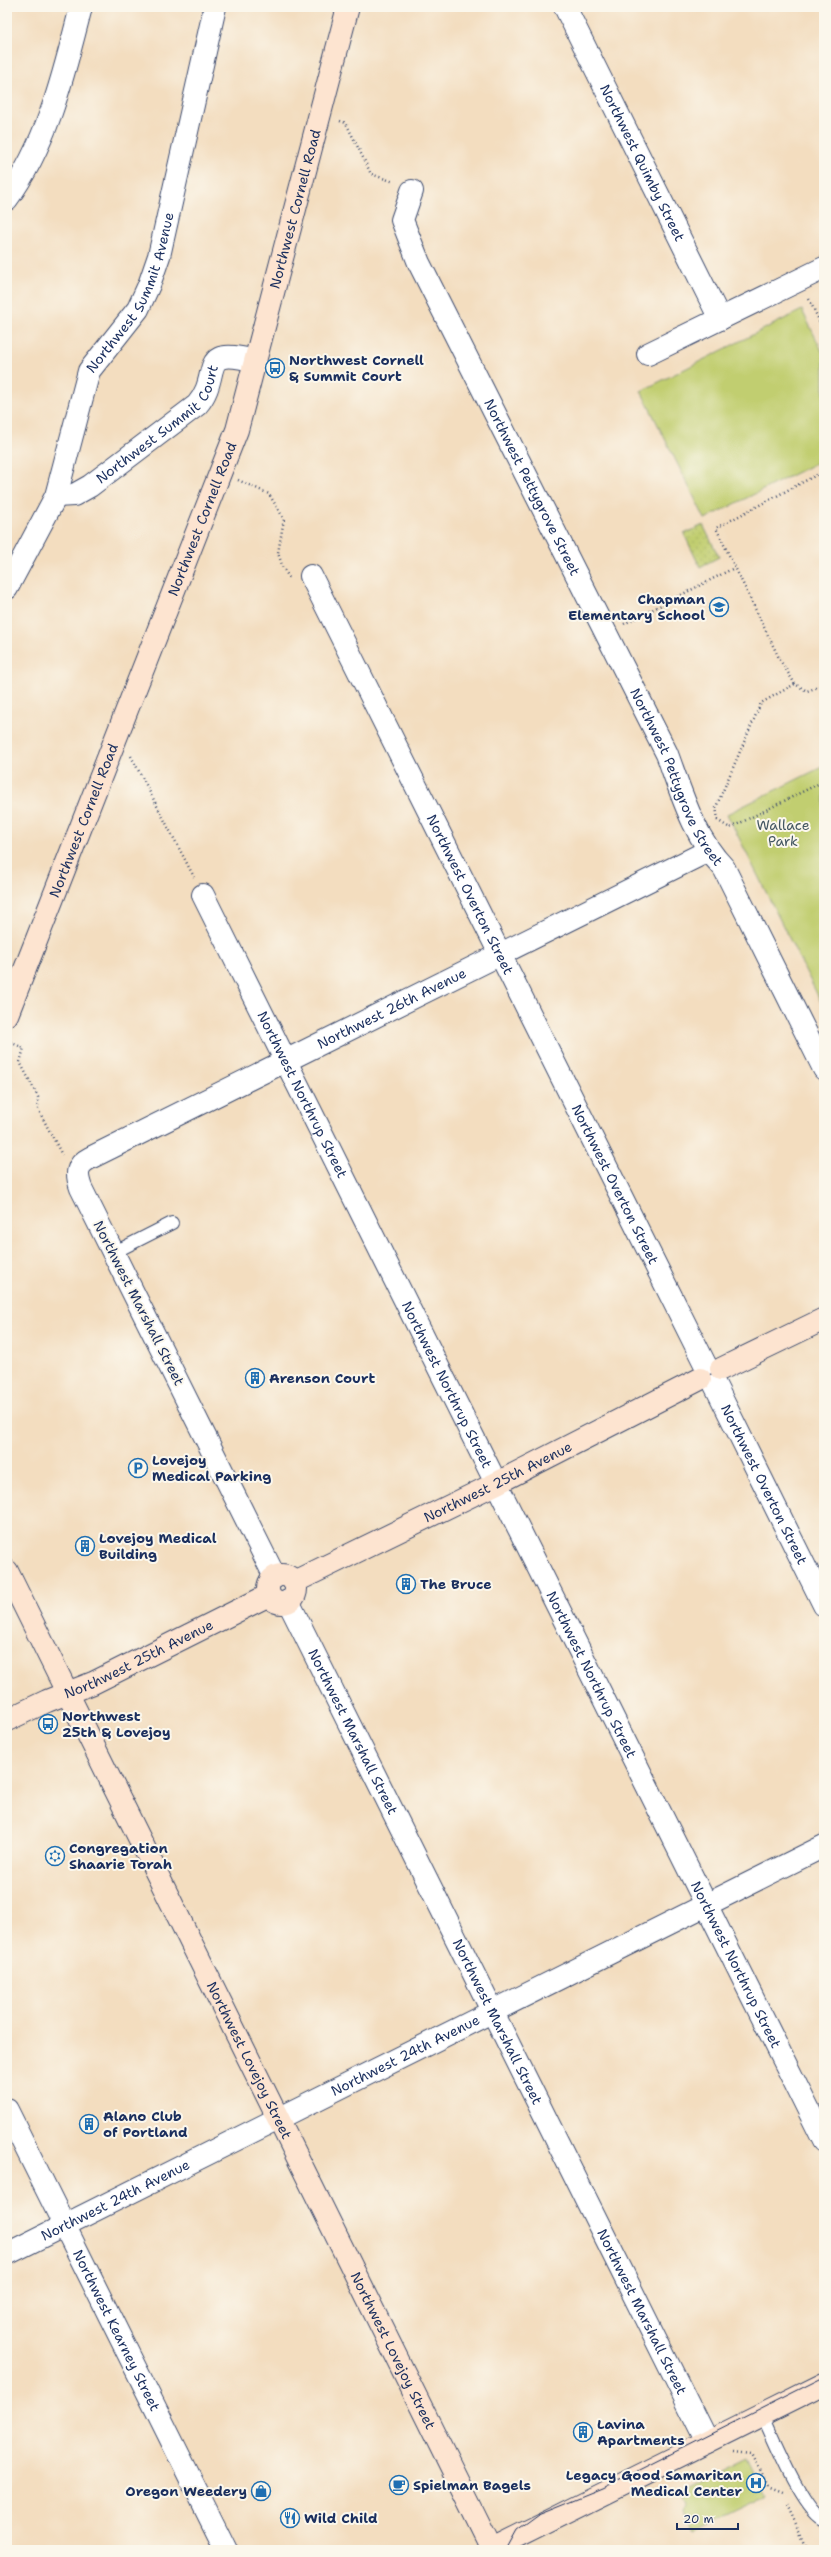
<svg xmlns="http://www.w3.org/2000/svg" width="831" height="2557" font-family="'Shantell Sans',sans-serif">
  <defs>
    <pattern id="garden-dots" width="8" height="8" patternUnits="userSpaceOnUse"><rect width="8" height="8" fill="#c1ce70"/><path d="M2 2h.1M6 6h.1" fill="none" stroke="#a5b163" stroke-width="1.8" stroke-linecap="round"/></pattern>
  </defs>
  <rect width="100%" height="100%" fill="#fbf7ec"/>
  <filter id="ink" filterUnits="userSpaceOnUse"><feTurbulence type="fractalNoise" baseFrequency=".025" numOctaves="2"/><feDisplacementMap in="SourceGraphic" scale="8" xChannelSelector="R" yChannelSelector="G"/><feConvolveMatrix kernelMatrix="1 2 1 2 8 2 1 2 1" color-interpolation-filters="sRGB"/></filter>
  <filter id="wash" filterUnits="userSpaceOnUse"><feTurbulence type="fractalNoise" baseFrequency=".012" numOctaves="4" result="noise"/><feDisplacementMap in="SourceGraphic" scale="16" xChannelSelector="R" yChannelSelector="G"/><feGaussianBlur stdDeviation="0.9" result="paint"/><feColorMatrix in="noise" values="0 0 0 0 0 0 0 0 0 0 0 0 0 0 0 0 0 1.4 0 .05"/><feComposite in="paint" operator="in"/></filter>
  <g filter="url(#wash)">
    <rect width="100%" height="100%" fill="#f3ddbf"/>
    <g fill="#c1ce70" stroke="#6e7e67">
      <polygon points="802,310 824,355 824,459 705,519 641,391"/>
      <polygon points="824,766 824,1008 727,814"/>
      <polygon points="750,2460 767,2495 694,2530 685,2512 687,2506 682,2494"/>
    </g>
    <polygon fill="url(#garden-dots)" stroke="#6e7e67" points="703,525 719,557 700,567 684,534"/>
  </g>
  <g filter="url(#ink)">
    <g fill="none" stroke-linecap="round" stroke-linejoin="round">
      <defs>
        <g id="lane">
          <polyline points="113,1253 172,1223"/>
          <path d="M762 2414C773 2437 803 2513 824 2519"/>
        </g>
        <g id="street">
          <path id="s1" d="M565 7 720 319"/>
          <path id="s2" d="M412 191 402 220 419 263 667 754C682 795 694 837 724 868L824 1069"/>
          <path d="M7 199C48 143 64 73 81 7"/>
          <polyline points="648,354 824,268"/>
          <path id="s3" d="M56 496 74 495 90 486 197 405C223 375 195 345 255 361"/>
          <path id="s4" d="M311 576 705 1364"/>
          <path id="s5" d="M7 588 56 496 89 371 138 309 149 285 159 256 215 7"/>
          <path id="s6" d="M203 895 824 2141"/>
          <path id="s7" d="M715 1385 824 1605"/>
          <path id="s8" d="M275 1577 81 1188C76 1174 76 1165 90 1158L708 851"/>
          <path id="s9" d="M288 1601 707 2442"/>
          <path id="s10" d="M7 2110 226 2550"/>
          <path id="s11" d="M7 2254 824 1846"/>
        </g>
        <g id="secondary">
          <path id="s12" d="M7 1015 237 430 348 7"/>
          <polyline points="721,1369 824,1319"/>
          <path id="s13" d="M7 1571 492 2550"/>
          <circle cx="282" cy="1589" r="14"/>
          <path id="s14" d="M294 1582 497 1483 700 1379"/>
          <path id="s15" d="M7 1720 47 1701 93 1683 269 1595"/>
          <polyline points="490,2550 824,2384"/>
        </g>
      </defs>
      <use href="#lane" stroke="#3b496d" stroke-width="14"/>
      <use href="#street" stroke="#3b496d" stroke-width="24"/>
      <use href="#secondary" stroke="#3b496d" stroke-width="24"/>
      <g stroke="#3b496d" stroke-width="2.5" stroke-dasharray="1 3" stroke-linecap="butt">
        <polyline points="340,121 346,123 371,174 394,182"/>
        <polyline points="809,299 824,331"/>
        <polyline points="238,480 269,494 284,519 278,553 283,568 290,579"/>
        <polyline points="624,624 734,568"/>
        <polyline points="795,684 780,660 716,528 824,471"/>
        <polyline points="131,756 194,877"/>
        <polyline points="717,820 730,828 824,781"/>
        <polyline points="718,820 716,807 761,703 795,684 807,691 824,685"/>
        <polyline points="7,1041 24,1048 20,1062 38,1097 38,1109 62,1155"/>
        <polyline points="734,2453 752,2455 769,2488 782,2493"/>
        <polyline points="787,2505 808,2550"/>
      </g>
      <use href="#lane" stroke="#fff" stroke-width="12"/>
      <use href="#street" stroke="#fff" stroke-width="22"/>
      <use href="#secondary" stroke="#fde4d0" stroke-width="22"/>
      <polyline stroke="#1b2f5e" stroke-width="1" points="506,2550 517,2530 539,2514 603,2488 824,2377"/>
    </g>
  </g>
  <defs>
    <symbol id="bus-ring" viewBox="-11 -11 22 22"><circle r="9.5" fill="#fbf7ec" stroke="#1f6fb2" stroke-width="1.5"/><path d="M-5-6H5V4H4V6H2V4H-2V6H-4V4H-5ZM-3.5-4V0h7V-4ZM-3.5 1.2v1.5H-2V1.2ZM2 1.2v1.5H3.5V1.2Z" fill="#1f6fb2"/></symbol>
    <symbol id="school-ring" viewBox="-11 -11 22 22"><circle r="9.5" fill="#fbf7ec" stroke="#1f6fb2" stroke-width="1.5"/><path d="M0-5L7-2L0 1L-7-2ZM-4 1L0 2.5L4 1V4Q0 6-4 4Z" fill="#1f6fb2"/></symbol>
    <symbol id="building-ring" viewBox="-11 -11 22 22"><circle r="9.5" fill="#fbf7ec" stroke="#1f6fb2" stroke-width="1.5"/><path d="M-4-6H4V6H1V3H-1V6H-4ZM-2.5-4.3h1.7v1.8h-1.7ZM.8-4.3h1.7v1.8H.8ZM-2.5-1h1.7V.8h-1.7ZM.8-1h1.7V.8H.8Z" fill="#1f6fb2"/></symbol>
    <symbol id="parking-ring" viewBox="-11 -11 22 22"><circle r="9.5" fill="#fbf7ec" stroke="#1f6fb2" stroke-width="1.5"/><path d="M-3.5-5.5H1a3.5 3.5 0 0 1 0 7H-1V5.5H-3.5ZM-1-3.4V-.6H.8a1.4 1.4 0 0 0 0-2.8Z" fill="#1f6fb2"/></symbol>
    <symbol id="synagogue-ring" viewBox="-11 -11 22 22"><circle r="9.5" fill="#fbf7ec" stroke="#1f6fb2" stroke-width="1.5"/><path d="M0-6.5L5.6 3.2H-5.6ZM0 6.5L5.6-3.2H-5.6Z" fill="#1f6fb2"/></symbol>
    <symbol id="hospital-ring" viewBox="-11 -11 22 22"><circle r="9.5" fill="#fbf7ec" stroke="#1f6fb2" stroke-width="1.5"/><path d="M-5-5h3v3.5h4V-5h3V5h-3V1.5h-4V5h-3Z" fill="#1f6fb2"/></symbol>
    <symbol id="cafe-ring" viewBox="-11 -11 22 22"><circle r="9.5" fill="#fbf7ec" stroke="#1f6fb2" stroke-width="1.5"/><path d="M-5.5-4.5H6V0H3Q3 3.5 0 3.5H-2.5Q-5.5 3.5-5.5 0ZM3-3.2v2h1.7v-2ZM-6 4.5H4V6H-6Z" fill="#1f6fb2"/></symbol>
    <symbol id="shop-ring" viewBox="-11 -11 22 22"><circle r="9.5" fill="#fbf7ec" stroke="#1f6fb2" stroke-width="1.5"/><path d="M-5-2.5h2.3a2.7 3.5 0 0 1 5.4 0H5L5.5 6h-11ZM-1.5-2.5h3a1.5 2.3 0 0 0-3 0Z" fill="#1f6fb2"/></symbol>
    <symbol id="restaurant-ring" viewBox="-11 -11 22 22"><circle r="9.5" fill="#fbf7ec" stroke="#1f6fb2" stroke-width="1.5"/><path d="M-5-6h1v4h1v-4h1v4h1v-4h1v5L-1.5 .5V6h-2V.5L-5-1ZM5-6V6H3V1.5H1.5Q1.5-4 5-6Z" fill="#1f6fb2"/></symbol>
  </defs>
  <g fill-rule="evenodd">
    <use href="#bus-ring" x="264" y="357" width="22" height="22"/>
    <use href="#school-ring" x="708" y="596" width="22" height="22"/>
    <use href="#building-ring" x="244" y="1367" width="22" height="22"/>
    <use href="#parking-ring" x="127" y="1457" width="22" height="22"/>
    <use href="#building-ring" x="74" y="1535" width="22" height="22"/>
    <use href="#building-ring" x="395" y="1573" width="22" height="22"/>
    <use href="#bus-ring" x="37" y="1713" width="22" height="22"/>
    <use href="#synagogue-ring" x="44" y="1845" width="22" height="22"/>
    <use href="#building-ring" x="78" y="2113" width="22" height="22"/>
    <use href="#building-ring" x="572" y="2421" width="22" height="22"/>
    <use href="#hospital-ring" x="745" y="2472" width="22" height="22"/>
    <use href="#cafe-ring" x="388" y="2474" width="22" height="22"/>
    <use href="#shop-ring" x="250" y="2480" width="22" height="22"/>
    <use href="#restaurant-ring" x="279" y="2507" width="22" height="22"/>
  </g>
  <g text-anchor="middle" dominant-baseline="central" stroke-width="4" stroke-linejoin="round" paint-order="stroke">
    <g font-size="14" fill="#1b2f5e" stroke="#fbf7ec">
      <text stroke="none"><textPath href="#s1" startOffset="174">Northwest Quimby Street</textPath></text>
      <text stroke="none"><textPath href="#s12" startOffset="857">Northwest Cornell Road</textPath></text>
      <text stroke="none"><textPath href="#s5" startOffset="324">Northwest Summit Avenue</textPath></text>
      <text stroke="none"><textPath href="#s3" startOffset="130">Northwest Summit Court</textPath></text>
      <text stroke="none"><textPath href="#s2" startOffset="328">Northwest Pettygrove Street</textPath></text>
      <text stroke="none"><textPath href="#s12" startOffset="533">Northwest Cornell Road</textPath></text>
      <text stroke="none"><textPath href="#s2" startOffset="652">Northwest Pettygrove Street</textPath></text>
      <text stroke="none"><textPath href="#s12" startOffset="209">Northwest Cornell Road</textPath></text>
      <text stroke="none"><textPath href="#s4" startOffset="356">Northwest Overton Street</textPath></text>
      <text stroke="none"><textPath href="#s8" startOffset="807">Northwest 26th Avenue</textPath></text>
      <text stroke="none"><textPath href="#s6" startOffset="223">Northwest Northrup Street</textPath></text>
      <text stroke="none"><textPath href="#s4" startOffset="680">Northwest Overton Street</textPath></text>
      <text transform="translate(139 1303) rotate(63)">Northwest Marshall Street</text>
      <text stroke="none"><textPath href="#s6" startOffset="547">Northwest Northrup Street</textPath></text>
      <text stroke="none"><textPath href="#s14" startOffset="227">Northwest 25th Avenue</textPath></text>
      <text stroke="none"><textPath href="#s7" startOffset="111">Northwest Overton Street</textPath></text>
      <text stroke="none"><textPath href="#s15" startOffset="145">Northwest 25th Avenue</textPath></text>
      <text stroke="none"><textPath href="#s6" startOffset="871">Northwest Northrup Street</textPath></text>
      <text stroke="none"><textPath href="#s9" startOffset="146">Northwest Marshall Street</textPath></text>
      <text stroke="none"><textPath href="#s6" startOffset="1195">Northwest Northrup Street</textPath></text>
      <text stroke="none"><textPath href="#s9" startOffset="470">Northwest Marshall Street</textPath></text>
      <text stroke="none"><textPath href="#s11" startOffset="445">Northwest 24th Avenue</textPath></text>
      <text stroke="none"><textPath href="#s13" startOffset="546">Northwest Lovejoy Street</textPath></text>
      <text stroke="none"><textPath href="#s11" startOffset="121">Northwest 24th Avenue</textPath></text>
      <text stroke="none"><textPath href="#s9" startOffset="794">Northwest Marshall Street</textPath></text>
      <text stroke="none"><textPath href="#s10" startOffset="246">Northwest Kearney Street</textPath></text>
      <text stroke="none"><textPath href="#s13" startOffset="870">Northwest Lovejoy Street</textPath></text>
    </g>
    <g font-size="14" font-weight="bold" fill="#1b2f5e" stroke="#fbf7ec" text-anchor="start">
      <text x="289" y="360">Northwest Cornell<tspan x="289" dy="16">&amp; Summit Court</tspan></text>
      <text x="705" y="599" text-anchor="end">Chapman<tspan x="705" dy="16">Elementary School</tspan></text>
      <text x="269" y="1378">Arenson Court</text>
      <text x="152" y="1460">Lovejoy<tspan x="152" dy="16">Medical Parking</tspan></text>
      <text x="99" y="1538">Lovejoy Medical<tspan x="99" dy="16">Building</tspan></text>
      <text x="420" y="1584">The Bruce</text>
      <text x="62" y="1716">Northwest<tspan x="62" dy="16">25th &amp; Lovejoy</tspan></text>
      <text x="69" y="1848">Congregation<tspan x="69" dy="16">Shaarie Torah</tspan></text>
      <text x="103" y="2116">Alano Club<tspan x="103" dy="16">of Portland</tspan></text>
      <text x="597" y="2424">Lavina<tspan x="597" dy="16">Apartments</tspan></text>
      <text x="742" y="2475" text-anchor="end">Legacy Good Samaritan<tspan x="742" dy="16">Medical Center</tspan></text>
      <text x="413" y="2485">Spielman Bagels</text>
      <text x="247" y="2491" text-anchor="end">Oregon Weedery</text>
      <text x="304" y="2518">Wild Child</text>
    </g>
    <g font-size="14" fill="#445762" stroke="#fbf7ec">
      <text x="783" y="825">Wallace<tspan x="783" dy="16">Park</tspan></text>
    </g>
  </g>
  <rect width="831" height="2557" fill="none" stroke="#fbf7ec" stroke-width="24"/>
  <path d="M677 2523v6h61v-6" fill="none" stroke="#1b2f5e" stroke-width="2"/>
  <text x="683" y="2523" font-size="12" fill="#1b2f5e" stroke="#fbf7ec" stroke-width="3" paint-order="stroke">20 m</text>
</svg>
